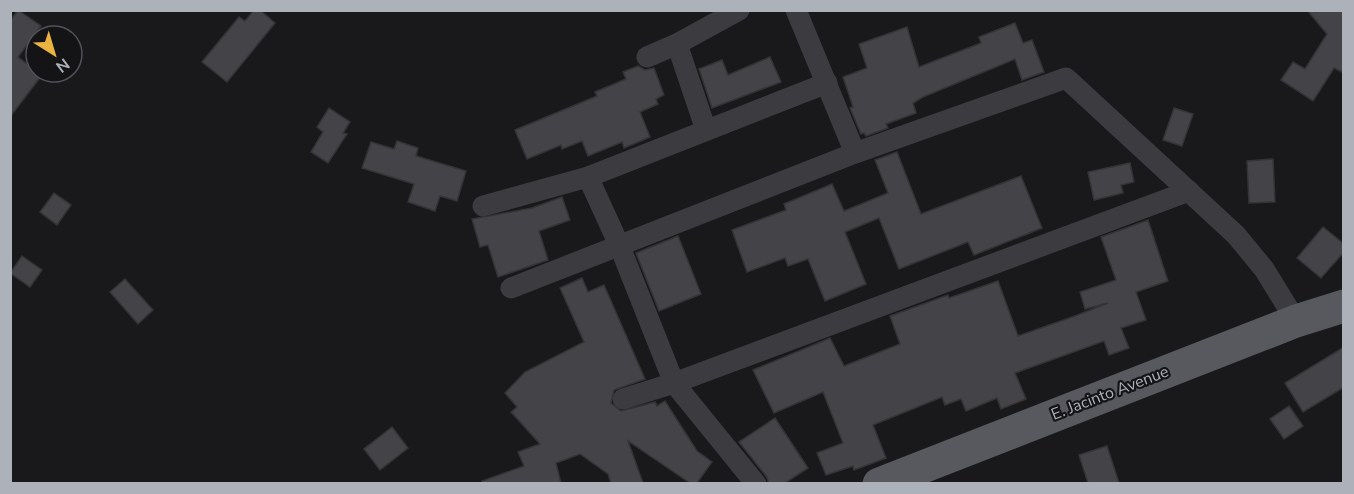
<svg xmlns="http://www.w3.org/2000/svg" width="1354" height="494" font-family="'Nunito Sans',sans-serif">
  <rect width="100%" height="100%" fill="#19191c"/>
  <g fill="#444448" stroke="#343437" stroke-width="1.5">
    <polygon points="18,10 41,26 18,57 42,75 10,117 10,21"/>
    <polygon points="254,10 260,10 275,23 227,82 202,62 239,17 245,21"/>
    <polygon points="1307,10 1344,10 1344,73 1334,68 1313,101 1281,80 1293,62 1305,69 1327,34"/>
    <polygon points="1015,23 1023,43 1032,40 1044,72 1022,80 1015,59 923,97 913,103 916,113 886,124 888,128 866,136 864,133 861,134 850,108 853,107 843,77 867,68 859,44 907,27 919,67 981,43 979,37"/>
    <polygon points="770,57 781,82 712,108 699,69 722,60 728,75"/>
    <polygon points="638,66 645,70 654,68 664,95 656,99 658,104 640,112 650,137 624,148 622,142 588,156 582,141 562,149 561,145 527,159 515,130 597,96 595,92 626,79 623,72"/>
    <polygon points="329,108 350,122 343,133 347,134 328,163 311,152 323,132 317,127"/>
    <polygon points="1174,108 1193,114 1182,146 1163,140"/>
    <polygon points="397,141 418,148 416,156 466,171 457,201 440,196 435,211 408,202 414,184 362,168 371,142 394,149"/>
    <polygon points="897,152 921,214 1021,176 1042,228 974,255 968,242 899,269 879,218 845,232 866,284 825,301 808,259 788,266 785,258 747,272 732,230 786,210 784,204 832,184 844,211 888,193 875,160"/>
    <polygon points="1273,159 1275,202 1249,203 1247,161"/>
    <polygon points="1130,163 1134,182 1121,185 1123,193 1094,200 1088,172"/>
    <polygon points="54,193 71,205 57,225 40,212"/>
    <polygon points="562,197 570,220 539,231 548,260 498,277 488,245 480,247 472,219 532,208"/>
    <polygon points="1148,220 1168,281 1136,292 1146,320 1121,328 1129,348 1109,355 1104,341 1015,373 1026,399 1001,409 997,398 966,411 961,399 945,405 942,397 873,425 886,458 854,470 853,466 826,475 817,453 843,443 823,392 774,413 753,370 830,338 844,366 900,344 890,316 948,295 949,298 998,281 1018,336 1075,316 1108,303 1085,309 1080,292 1116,280 1101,237"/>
    <polygon points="1323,227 1344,244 1344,252 1321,278 1297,258"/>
    <polygon points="678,236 701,294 659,311 636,253"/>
    <polygon points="22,256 42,270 30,287 10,273"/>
    <polygon points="582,278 588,292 604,285 645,379 614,390 611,403 621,411 655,402 657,406 665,401 697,451 712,462 697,483 690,483 628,441 643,483 611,483 608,474 580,454 556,463 561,483 482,483 482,481 524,466 518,452 540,444 511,412 517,407 505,393 525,372 584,342 560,288"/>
    <polygon points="125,279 153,310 138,324 110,292"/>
    <polygon points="1344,347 1344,387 1303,412 1285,383"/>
    <polygon points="1289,406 1303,426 1284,439 1270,419"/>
    <polygon points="775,418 808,468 785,483 769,483 766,476 739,442"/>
    <polygon points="392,427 408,448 380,470 364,449"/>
    <polygon points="1107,446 1119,483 1088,483 1079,455"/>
  </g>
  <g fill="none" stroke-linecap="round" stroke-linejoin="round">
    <g stroke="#3b3b40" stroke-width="21">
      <polyline points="796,10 855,153"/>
      <polyline points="677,44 706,130"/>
      <polyline points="647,57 677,44 739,10"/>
      <polyline points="588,177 620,247 674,383 756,484"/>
      <polyline points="483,206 588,177 827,83"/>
      <polyline points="511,288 855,153 1066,78 1236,235 1264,269 1296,321"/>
      <polyline points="623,399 674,383 1189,191"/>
    </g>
    <polyline stroke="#57595f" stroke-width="33" points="879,484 1296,321 1344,306"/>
  </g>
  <g text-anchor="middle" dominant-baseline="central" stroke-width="4.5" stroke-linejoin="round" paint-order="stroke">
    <g font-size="16" fill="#acb1ba" stroke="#141417">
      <text transform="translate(1110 393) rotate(-21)">E. Jacinto Avenue</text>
    </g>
  </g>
  <rect width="1354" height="494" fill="none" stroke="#acb1ba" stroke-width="24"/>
  <g transform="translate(54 54) rotate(143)"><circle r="28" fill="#141417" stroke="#515358" stroke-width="1.5"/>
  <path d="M0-4.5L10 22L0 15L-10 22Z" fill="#ebb342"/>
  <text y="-9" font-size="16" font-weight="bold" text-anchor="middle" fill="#acb1ba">N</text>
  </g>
</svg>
